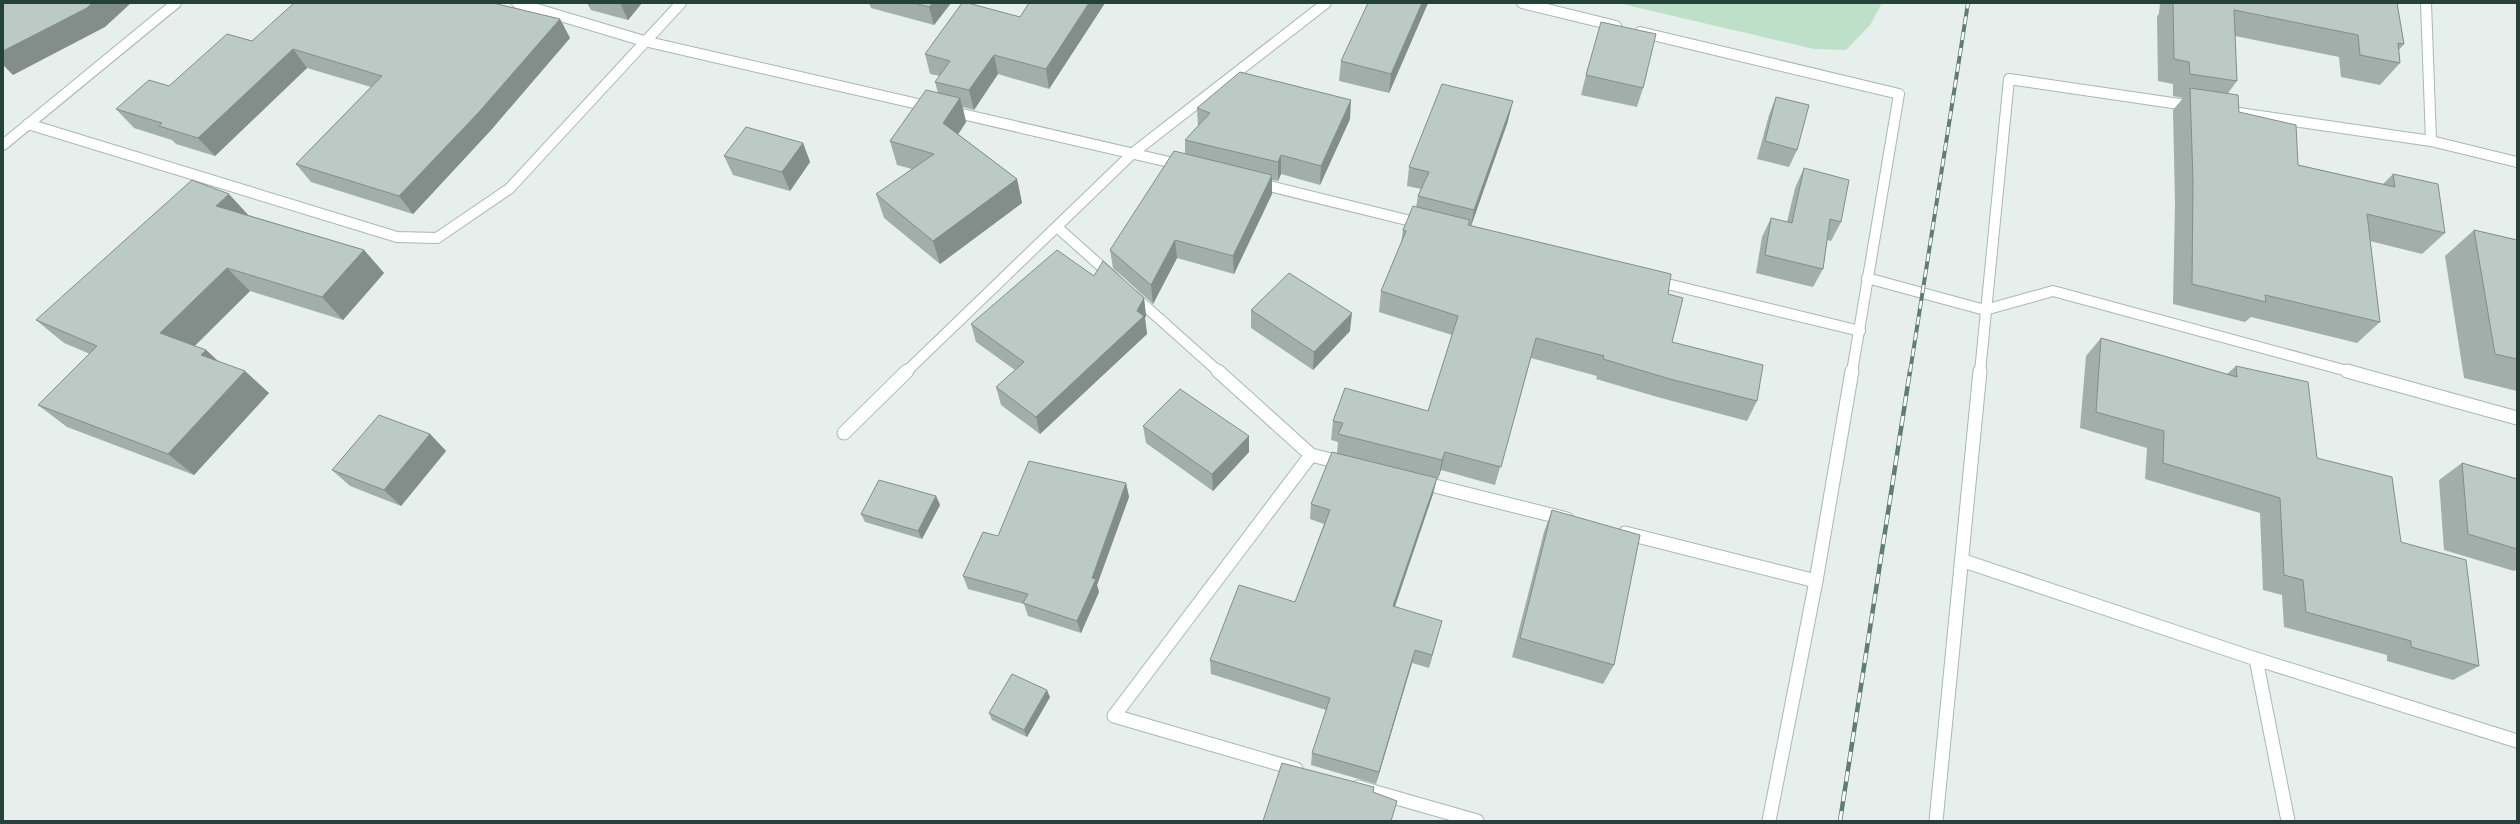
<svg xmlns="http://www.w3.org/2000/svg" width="2520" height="824" font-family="Signika,sans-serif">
  <rect width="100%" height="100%" fill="#e6efeb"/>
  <polygon fill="#bfe0c8" points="1618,3 1882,3 1870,25 1846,50 1814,49"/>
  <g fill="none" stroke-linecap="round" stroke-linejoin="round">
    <defs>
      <g id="street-far1">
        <polyline points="517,3 644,41 931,107"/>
        <polyline points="1522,3 1616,26"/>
        <polyline points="2426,3 2431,141"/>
        <polyline points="1640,32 1899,94 1852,372"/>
        <polyline points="949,111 1182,165"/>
        <polyline points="2239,113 2431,141 2517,162"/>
        <polyline points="28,124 397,237 437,238 509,189 681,3"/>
        <polyline points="3,145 176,3"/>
        <polyline points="1257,183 1423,224"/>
        <polyline points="1057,227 1113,277"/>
        <polyline points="1867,278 1985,310 2053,291 2351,372"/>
        <polyline points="1655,281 1860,331"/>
        <polyline points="1134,296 1219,372"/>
        <polyline points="906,372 1133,153 1326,3"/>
        <polyline points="1980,372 2009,79 2193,106"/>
      </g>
      <g id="street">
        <polyline points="1218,371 1311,455 1343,463"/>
        <polyline points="2347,371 2517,418"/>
        <polyline points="844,433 907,371"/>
        <polyline points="1419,482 1567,519"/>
        <polyline points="1625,533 1816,581"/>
        <polyline points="1964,561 2256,659 2517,741"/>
        <polyline points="2256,659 2288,821"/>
        <polyline points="1296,769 1114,716 1311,455"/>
        <polyline points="1358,787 1477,821"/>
        <polyline points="1769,821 1816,581 1852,371"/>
        <polyline points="1936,821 1980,371"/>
      </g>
    </defs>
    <use href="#street-far1" stroke="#a8b8b2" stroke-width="12"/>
    <use href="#street" stroke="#a8b8b2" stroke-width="15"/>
    <use href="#street-far1" stroke="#fff" stroke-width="10"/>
    <use href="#street" stroke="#fff" stroke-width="13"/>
    <defs>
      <polyline id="rail-far1" points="1910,372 1968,3"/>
      <polyline id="rail" points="1840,821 1910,371"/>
    </defs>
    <use href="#rail-far1" stroke="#5f7d75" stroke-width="4"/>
    <use href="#rail" stroke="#5f7d75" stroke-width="4.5"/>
    <use href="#rail-far1" stroke="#f7fbf9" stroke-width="2.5" stroke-dasharray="8" stroke-linecap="butt"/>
    <use href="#rail" stroke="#f7fbf9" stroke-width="3" stroke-dasharray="10" stroke-linecap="butt"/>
  </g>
  <g fill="#a1aea9">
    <polygon points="587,3 642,3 628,20 591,10"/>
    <polygon points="869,3 951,3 934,25 871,8"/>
    <polygon points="1105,3 1049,89 998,74 974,110 963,107 966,122 958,134 1017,179 1022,203 940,264 884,218 876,194 912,169 897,165 890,141 938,93 935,82 940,76 930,74 925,54"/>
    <polygon points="1428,3 1389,93 1339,81 1341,61"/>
    <polygon points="2160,3 2397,3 2404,44 2399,50 2400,63 2380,85 2341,77 2339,57 2235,36 2237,81 2228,93 2239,112 2298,165 2383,184 2393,174 2445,233 2422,254 2370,241 2380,322 2357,343 2251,317 2245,322 2173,304 2175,203 2173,110 2183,98 2173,96 2173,84 2158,81 2157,17 2159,13"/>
    <polygon points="560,19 570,38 491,130 413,214 311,182 296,164 371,87 307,68 215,156 176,144 172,140 134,128 116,109 169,86 252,41"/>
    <polygon points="1586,75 1643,88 1637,107 1581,95"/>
    <polygon points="1776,97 1797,150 1789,167 1757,159 1769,115"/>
    <polygon points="1197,108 1350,119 1320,185 1281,174 1278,181 1272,180 1272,194 1234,274 1177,258 1153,304 1113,268 1110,250 1185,154 1185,140 1198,126"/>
    <polygon points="1508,121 1471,226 1668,294 1672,342 1757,401 1747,421 1661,398 1596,379 1597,376 1531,358 1495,485 1441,470 1438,479 1437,478 1433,494 1395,607 1438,635 1429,668 1412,663 1376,784 1311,765 1312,753 1326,710 1211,674 1210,660 1295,602 1324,524 1310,519 1311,504 1337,453 1338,442 1331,440 1333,421 1428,411 1452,335 1379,312 1381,291 1401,244 1403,230 1416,207 1418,196 1421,189 1407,186 1409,167"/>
    <polygon points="803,143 810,162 790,191 733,175 724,156"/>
    <polygon points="1804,168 1841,222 1831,241 1827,240 1823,269 1813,287 1756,273 1762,237 1771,218 1787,222 1795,188"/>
    <polygon points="248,215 364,250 384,273 343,320 250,291 195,346 206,350 219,362 269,393 194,475 67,427 38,405 90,354 64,343 36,320"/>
    <polygon points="2474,230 2517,240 2517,391 2464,378 2445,256"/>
    <polygon points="1094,276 1144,298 1146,316 1145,318 1147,334 1040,434 1001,405 996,387 1015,370 976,342 971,324"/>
    <polygon points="1251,310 1350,331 1313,370 1251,328"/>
    <polygon points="2101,338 2227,374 2236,366 2317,458 2401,542 2479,666 2453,680 2387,661 2387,655 2284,627 2282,595 2263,590 2260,513 2145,479 2147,448 2080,428 2086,356"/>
    <polygon points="1143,426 1249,452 1213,491 1146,443"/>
    <polygon points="430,434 446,451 401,506 350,486 332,470"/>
    <polygon points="2462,463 2517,479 2517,569 2514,571 2444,550 2439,480"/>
    <polygon points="1126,483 1129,497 1097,585 1099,592 1081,633 1028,616 1024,604 968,589 963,576 998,536"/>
    <polygon points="936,496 940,505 922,539 865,522 861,514"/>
    <polygon points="1552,510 1614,665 1603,684 1512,657 1544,532"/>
    <polygon points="1050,697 1027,737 992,720 989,713"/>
  </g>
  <g fill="#838d89">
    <polygon points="92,3 131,3 105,27 13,75 3,65 3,51"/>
    <polygon points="620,3 642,3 628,20"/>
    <polygon points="933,3 951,3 934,25 929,7"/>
    <polygon points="1089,3 1105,3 1049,89 1046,69"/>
    <polygon points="1422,3 1428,3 1389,93 1391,74"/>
    <polygon points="560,19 570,38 491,130 413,214 399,196"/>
    <polygon points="293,49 307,68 215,156 198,138"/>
    <polygon points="994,55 998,74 974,110 969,90"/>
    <polygon points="960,98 966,122 950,147 943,123"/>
    <polygon points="1351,100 1350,119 1320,185 1321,166"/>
    <polygon points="1513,101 1508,121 1470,229 1474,210"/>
    <polygon points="803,143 810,162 790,191 782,172"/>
    <polygon points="1281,155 1281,174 1278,181 1278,162"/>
    <polygon points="1272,175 1272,194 1234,274 1233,256"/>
    <polygon points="1017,179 1022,203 940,264 933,241"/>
    <polygon points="229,194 251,218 216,206"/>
    <polygon points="1175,240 1177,258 1153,304 1151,285"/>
    <polygon points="364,250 384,273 343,320 322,297"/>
    <polygon points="227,268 250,291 185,355 160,333"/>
    <polygon points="1144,298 1146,316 1145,318 1147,334 1040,434 1036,417 1137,311"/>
    <polygon points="1352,313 1350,331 1313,370 1314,352"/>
    <polygon points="206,350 230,372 201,355"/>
    <polygon points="245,371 269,393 194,475 168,454"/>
    <polygon points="430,434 446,451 401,506 384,490"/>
    <polygon points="1249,436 1249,452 1213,491 1212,474"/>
    <polygon points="1445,452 1441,470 1438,479 1442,460"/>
    <polygon points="1437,478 1433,494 1390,620 1393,606"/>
    <polygon points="1126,483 1129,497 1097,585 1099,592 1081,633 1077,621"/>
    <polygon points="936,496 940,505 922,539 918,531"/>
    <polygon points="1442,621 1438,635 1429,668 1432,655"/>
    <polygon points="1415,650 1412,663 1376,784 1379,772"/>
    <polygon points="1047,690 1050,697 1027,737 1024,730"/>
  </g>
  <g fill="#bbcac4" stroke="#838d89">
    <polygon points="3,3 92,3 87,8 3,51"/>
    <polygon points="294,3 493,3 560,19 479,112 399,196 296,164 382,76 293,49 198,138 159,126 162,123 116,109 149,80 169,86 227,34 252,41"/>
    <polygon points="914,3 933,3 929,7"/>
    <polygon points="962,3 968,3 1020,17 1029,3 1089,3 1046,69 994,55 969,90 935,82 950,61 925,54"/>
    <polygon points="1368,3 1422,3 1391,74 1341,61"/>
    <polygon points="2173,3 2397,3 2404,44 2398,43 2400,63 2360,55 2358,35 2234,10 2237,81 2190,74 2189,62 2174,59"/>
    <polygon points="1601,22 1656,34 1643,88 1586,75"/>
    <polygon points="1240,72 1351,100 1321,166 1281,155 1278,162 1185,140 1210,113 1197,108"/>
    <polygon points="1442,84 1513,101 1474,210 1418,196 1429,172 1409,167"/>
    <polygon points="2190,88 2238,95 2239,112 2296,125 2298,165 2395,187 2393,174 2438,184 2445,233 2367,214 2380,322 2265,295 2266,302 2192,284 2193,182"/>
    <polygon points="926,90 960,98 943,123 1017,179 933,241 876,194 934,154 890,141"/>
    <polygon points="1776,97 1809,105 1797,150 1765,141"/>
    <polygon points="746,127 803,143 782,172 724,156"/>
    <polygon points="1174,151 1272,175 1233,256 1175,240 1151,285 1110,250"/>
    <polygon points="1804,168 1849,180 1841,222 1830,219 1823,269 1765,255 1771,218 1792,223"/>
    <polygon points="192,180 229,194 216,206 364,250 322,297 227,268 160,333 206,350 201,355 245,371 168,454 38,405 97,346 36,320"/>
    <polygon points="1413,206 1470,220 1468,225 1671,274 1668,294 1683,298 1672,342 1763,365 1757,401 1670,379 1603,359 1604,356 1536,338 1501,467 1445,452 1442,460 1338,434 1343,423 1333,421 1345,388 1428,411 1458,316 1381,291 1406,231 1403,230"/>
    <polygon points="2474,230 2517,240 2517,359 2495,354"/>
    <polygon points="1057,250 1094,276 1103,261 1144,298 1137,311 1144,316 1036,417 996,387 1024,362 971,324"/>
    <polygon points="1289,273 1352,313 1314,352 1251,310"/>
    <polygon points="2101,338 2237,377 2236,366 2308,382 2317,458 2392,477 2401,542 2466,560 2479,666 2411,647 2411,641 2306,612 2303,580 2284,575 2280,498 2163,463 2164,431 2096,412"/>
    <polygon points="1180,389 1249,436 1212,474 1143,426"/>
    <polygon points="379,415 430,434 384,490 332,470"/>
    <polygon points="1332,452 1437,478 1393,606 1442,621 1432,655 1415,650 1379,772 1312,753 1330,698 1210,660 1239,585 1295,602 1330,510 1311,504"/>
    <polygon points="1029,461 1126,483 1092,578 1096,579 1077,621 1023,603 1028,594 963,576 983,532 998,536"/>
    <polygon points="2462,463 2517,479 2517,549 2468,534"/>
    <polygon points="879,480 936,496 918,531 861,514"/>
    <polygon points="1552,510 1640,535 1614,665 1520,638"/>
    <polygon points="1012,674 1047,690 1024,730 989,713"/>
    <polygon points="1282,763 1374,787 1373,792 1397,801 1391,821 1263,821"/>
  </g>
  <rect width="2520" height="824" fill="none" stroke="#24423a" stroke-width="8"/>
</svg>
